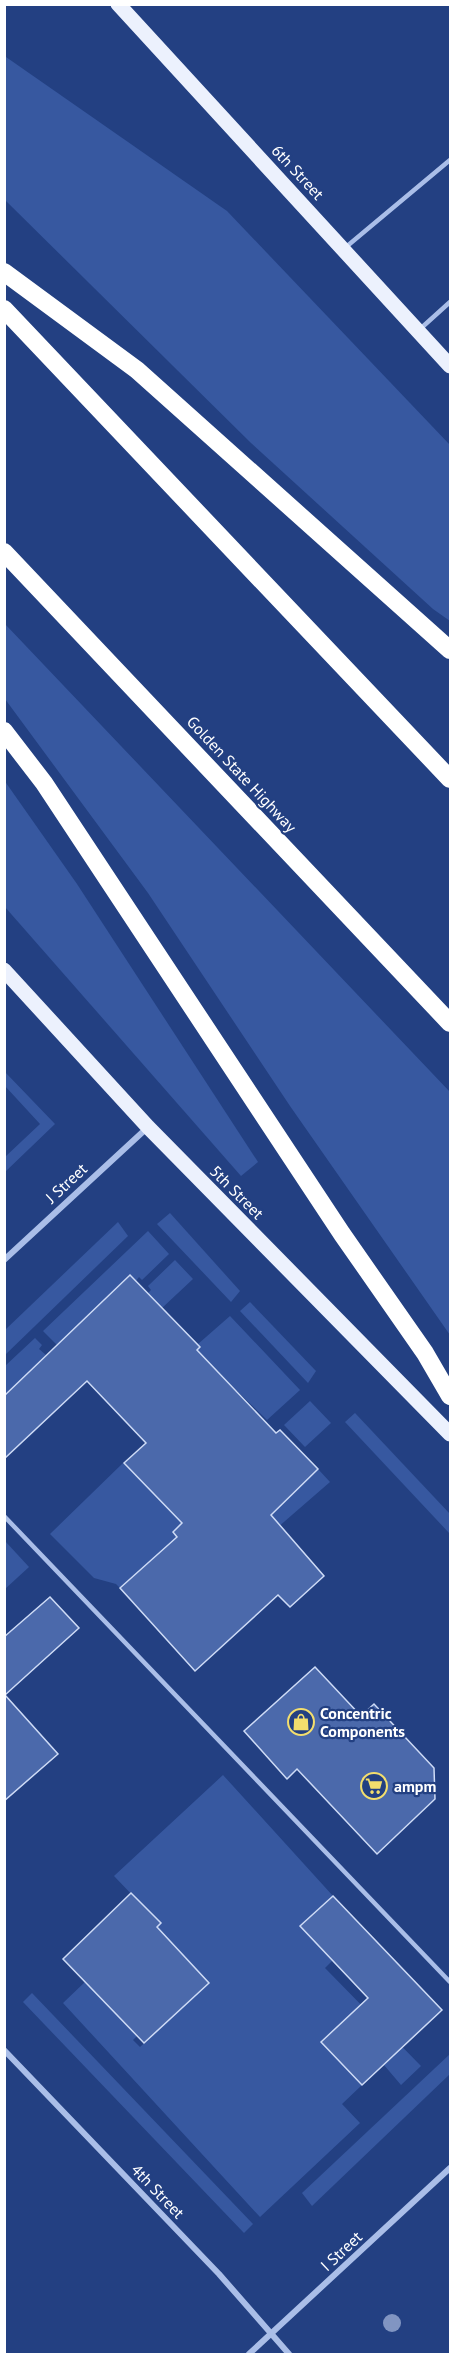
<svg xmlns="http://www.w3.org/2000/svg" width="455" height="2359" font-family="'PT Sans',sans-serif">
  <rect width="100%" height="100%" fill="#234082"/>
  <g fill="#3758a0" fill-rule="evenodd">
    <polygon points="6,57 227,211 450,445 450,621 433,609 251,443 5,200"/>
    <polygon points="5,624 450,1092 450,1335 290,1106 148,893 5,699"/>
    <polygon points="4,780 77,884 258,1162 241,1176 5,907"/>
    <polygon points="5,1072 55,1124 5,1172 5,1157 40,1124 5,1086"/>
    <polygon points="170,1213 240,1291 231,1302 157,1224"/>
    <polygon points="118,1222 128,1236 5,1355 5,1330"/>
    <polygon points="148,1231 169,1254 142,1280 139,1277 136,1281 129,1275 58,1346 43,1331"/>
    <polygon points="175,1260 193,1279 162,1308 148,1293 151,1290 148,1286"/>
    <polygon points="250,1302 316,1371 308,1383 240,1311"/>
    <polygon points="230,1316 300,1390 267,1420 232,1386 189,1358 200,1347 198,1344"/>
    <polygon points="35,1338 42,1345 39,1349 46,1355 5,1395 5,1366"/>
    <polygon points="310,1401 331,1423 305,1447 284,1425"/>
    <polygon points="355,1413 450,1514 450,1534 345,1422"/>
    <polygon points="123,1463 182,1523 173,1533 211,1571 318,1469 330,1482 186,1607 147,1564 120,1588 116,1584 94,1578 50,1534"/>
    <polygon points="5,1541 29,1567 5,1589 4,1589"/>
    <path d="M223 1775 333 1896 300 1926 333 1960 325 1968 421 2066 401 2085 384 2065 397 2052 356 2009 321 2041 362 2085 342 2104 360 2123 260 2217 63 2003 86 1981 160 1924 114 1876ZM209 1983 140 2047 133 2040 137 2036 117 2015Z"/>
    <polygon points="32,1993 253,2224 244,2233 23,2002"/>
    <polygon points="450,2054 450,2074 312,2206 302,2193"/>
  </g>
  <g fill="#4b69ab" stroke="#cedbf6" stroke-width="1.5">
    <polygon points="130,1275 200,1347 197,1350 276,1433 280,1430 318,1469 271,1515 324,1576 290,1607 278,1595 195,1671 120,1588 177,1537 173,1532 182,1523 124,1463 146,1443 87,1381 4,1459 4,1396"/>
    <polygon points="50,1597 79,1628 5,1695 58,1754 4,1801 4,1637"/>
    <polygon points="315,1667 361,1716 374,1704 434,1768 435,1799 377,1854 297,1769 287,1779 244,1731"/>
    <polygon points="131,1893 161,1923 157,1927 209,1983 144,2043 63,1959"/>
    <polygon points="333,1896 442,2010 362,2085 321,2042 368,1998 300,1926"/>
  </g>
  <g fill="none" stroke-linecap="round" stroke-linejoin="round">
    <g stroke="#aabee8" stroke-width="4.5">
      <polyline points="346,247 450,160"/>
      <polyline points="419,330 450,302"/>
      <polyline points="4,1516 450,1982"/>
    </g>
    <g stroke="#aabee8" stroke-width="6">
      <polyline points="4,1260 147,1128"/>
      <polyline points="4,2050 219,2274 289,2354"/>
      <polyline points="249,2354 450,2168"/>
    </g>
    <g stroke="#ecf1fd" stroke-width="15">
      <polyline points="118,4 450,366"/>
      <polyline points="4,970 148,1127 450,1434"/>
    </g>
    <g stroke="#fff" stroke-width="18">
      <polyline points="4,272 137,370 450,650"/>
      <polyline points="4,309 450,779"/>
      <polyline points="4,552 450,1023"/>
      <polyline points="4,731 44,783 342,1234 425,1353 450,1396"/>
    </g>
  </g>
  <circle fill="#8195c2" cx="392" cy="2323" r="9"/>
  <defs>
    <symbol id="shop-ring" viewBox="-11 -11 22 22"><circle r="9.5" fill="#234082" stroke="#f3de6d" stroke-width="1.5"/><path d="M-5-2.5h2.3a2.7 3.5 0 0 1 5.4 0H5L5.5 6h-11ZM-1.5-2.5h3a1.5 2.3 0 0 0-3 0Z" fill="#f3de6d"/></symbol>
    <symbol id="supermarket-ring" viewBox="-11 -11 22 22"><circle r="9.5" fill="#234082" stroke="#f3de6d" stroke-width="1.5"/><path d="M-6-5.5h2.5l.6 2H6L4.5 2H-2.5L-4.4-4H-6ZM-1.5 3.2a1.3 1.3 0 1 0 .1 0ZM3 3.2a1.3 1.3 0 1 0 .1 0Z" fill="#f3de6d"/></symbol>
  </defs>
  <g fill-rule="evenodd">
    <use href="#shop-ring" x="286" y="1707" width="30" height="30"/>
    <use href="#supermarket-ring" x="359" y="1771" width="30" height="30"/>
  </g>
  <g text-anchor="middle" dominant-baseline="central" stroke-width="4.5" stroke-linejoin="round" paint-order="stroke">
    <g font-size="16" fill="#fff" stroke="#234082">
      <text transform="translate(298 172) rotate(47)">6th Street</text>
      <text transform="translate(242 774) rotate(47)">Golden State Highway</text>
      <text transform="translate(66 1183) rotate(-43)">J Street</text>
      <text transform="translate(237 1192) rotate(45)">5th Street</text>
      <text transform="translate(158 2191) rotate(46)">4th Street</text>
      <text transform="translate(341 2251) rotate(-43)">I Street</text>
    </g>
    <g font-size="16" font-weight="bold" fill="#fff" stroke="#234082" text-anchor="start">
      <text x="320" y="1713">Concentric<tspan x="320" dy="18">Components</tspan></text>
      <text x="394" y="1786">ampm</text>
    </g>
  </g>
  <rect width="455" height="2359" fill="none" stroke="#ffffff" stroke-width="12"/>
</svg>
